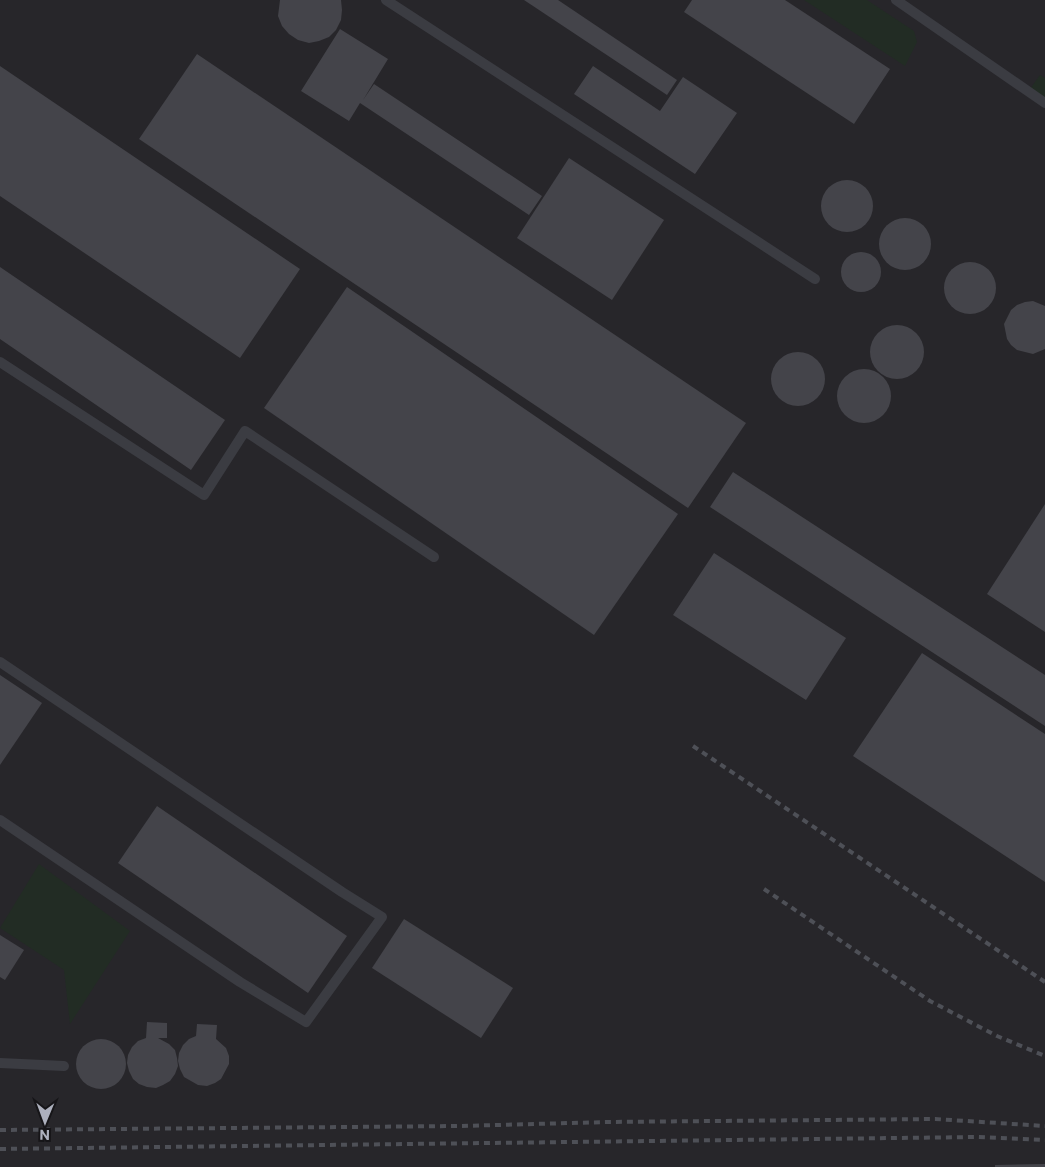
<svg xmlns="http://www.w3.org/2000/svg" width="1045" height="1167" font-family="Commissioner,sans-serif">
  <rect width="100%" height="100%" fill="#1b1b1d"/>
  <rect fill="#27262a" x="0" y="0" width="1045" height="1167"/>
  <g fill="#222c24">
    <polygon points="804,0 867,0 914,31 917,42 905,66"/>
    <polygon points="1040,75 1045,78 1045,99 1030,89"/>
    <polygon points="39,864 130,931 70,1024 64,970 0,928"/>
  </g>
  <g fill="#44444a">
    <polygon points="280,0 341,0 342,10 341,20 336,30 329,37 319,41 309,43 298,40 289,34 282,26 278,16"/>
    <polygon points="524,0 558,0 677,80 667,95"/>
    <polygon points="692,0 785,0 890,69 854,124 684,12"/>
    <polygon points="340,29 388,59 363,100 374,84 542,196 529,215 360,103 349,121 301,91"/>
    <polygon points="197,54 746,423 688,508 139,139"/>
    <polygon points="0,66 300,269 240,358 0,196"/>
    <polygon points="593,66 660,111 683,77 737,113 695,174 574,94"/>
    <polygon points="569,158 664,220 612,300 517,238"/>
    <circle cx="847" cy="206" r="26"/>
    <circle cx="905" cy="244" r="26"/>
    <circle cx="861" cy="272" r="20"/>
    <circle cx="970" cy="288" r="26"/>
    <polygon points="0,267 225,420 191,470 0,339"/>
    <polygon points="347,287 678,514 594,635 264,408"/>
    <polygon points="1033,301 1045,306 1045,349 1033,354 1017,350 1011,345 1007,339 1004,324 1011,310 1017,305 1025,302"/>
    <circle cx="897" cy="352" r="27"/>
    <circle cx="798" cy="379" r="27"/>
    <circle cx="864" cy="396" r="27"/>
    <polygon points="733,472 1045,675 1045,726 710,507"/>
    <polygon points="1045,504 1045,632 987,594"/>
    <polygon points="714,553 846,638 806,700 673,615"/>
    <polygon points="922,653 1045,734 1045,882 853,756"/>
    <polygon points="0,675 42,703 0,765"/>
    <polygon points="157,806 347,936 308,993 118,863"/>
    <polygon points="404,919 513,988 481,1038 372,968"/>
    <polygon points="0,935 24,950 5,980 0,977"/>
    <polygon points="147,1022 167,1023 167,1038 158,1038 169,1044 175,1050 177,1058 178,1066 175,1074 170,1081 163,1085 156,1088 147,1087 139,1084 133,1079 129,1071 127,1063 128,1055 132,1047 138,1041 146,1038"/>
    <polygon points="197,1024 217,1025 216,1039 226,1048 229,1056 229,1064 221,1079 215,1083 207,1086 198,1085 184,1077 180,1069 178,1061 179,1053 183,1045 189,1039 196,1036"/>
    <circle cx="101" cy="1064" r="25"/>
    <polygon points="1045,1164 1045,1167 995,1167 995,1165"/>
  </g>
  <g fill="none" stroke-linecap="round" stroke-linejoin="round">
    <g stroke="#3b3c42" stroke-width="10">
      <polyline points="386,0 815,279"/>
      <polyline points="896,0 1045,103"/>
      <polyline points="0,362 204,495 245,431 434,557"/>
      <polyline points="0,662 342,892 382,917 306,1022 240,982 0,820"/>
      <polyline points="0,1063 64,1066"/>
    </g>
    <g stroke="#4e5057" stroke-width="4" stroke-dasharray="6 5" stroke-linecap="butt">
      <polyline points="693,746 1045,982"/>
      <polyline points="764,889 930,1001 997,1036 1045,1056"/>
      <polyline points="0,1130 460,1126 608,1122 935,1119 1045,1126"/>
      <polyline points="0,1149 977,1137 1045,1140"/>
    </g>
  </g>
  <g transform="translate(45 1122) rotate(181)" stroke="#161518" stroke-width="4" paint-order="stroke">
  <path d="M0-4L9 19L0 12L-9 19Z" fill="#adb0bd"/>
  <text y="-8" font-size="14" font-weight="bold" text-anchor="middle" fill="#adb0bd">N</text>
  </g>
</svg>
